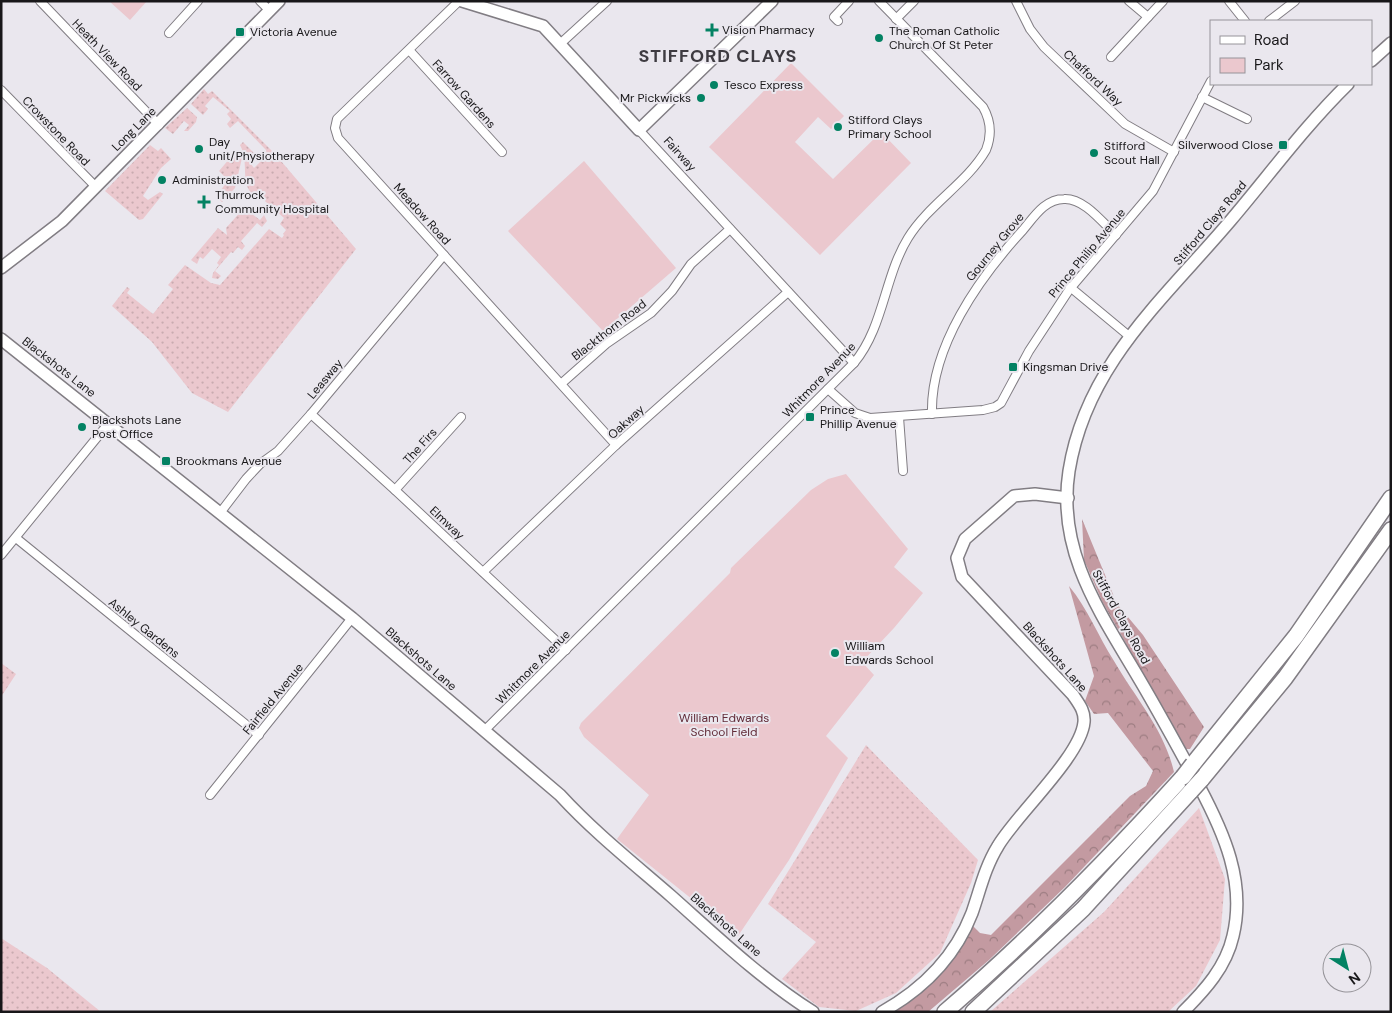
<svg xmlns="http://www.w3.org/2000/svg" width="1392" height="1013" font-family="'DM Sans',sans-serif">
  <defs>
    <pattern id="grass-dots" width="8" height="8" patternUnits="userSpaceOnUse" patternTransform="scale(1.25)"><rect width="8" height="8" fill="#ebc8ce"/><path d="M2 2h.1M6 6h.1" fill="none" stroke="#c9abb0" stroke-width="1.8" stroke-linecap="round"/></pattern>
    <pattern id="forest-crowns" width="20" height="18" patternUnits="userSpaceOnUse" patternTransform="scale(1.25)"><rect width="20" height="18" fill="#c39aa1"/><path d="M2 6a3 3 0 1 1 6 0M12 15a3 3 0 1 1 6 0" fill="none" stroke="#9d7d82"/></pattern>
  </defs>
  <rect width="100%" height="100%" fill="#eae7ee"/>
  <g fill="url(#grass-dots)">
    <path d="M204 89 208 94 212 91 275 154 356 249 228 412 192 393 152 342 112 306 127 287 130 289 127 293 153 314 173 289 168 285 185 265 211 283 220 285 269 229 282 238 284 235 283 234 286 230 280 224 284 218 257 194 254 196C239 183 250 163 240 145L243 142 254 153 247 159 254 168 267 155 266 150 238 121 230 128 227 124 231 119 227 114 230 111 213 97 205 106 208 109 203 115 191 104Z"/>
    <polygon points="187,108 197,117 196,122 188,131 184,131 189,125 184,121 173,134 165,128"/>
    <polygon points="150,145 158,151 161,148 171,159 161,168 143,196 148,200 160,192 163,194 143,219 139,220 105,191"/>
    <polygon points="236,151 242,158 235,188 222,202 216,197 228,180 219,171"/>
    <polygon points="244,208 260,220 264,215 267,221 262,227 257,223 241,241 245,246 242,250 238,247 233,253 231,252 215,271 221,276 218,279 212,278 213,273 219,265 217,263 221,257 212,249 203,259 200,257 197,264 191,260 218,228 227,235 226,228"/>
    <polygon points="1,663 16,674 1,697"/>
    <polygon points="866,745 978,860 971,883 940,953 896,993 856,1011 819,1007 782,979 816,942 768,904"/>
    <polygon points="1199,808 1225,879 1220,940 1196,986 1168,1012 990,1012 1104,912"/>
    <polygon points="1,938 47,968 101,1012 1,1012"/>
  </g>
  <g fill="url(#forest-crowns)">
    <polygon points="1082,519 1117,604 1143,635 1204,727 1190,749 1186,749 1180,739 1102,601 1084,560"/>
    <path d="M1069 586C1088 609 1098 636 1114 661 1136 699 1164 729 1174 772L1065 887 989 960 928 1012H896L944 967 973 926 980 933 991 935 1130 796 1146 786 1153 771 1108 713 1094 714 1085 701 1094 676Z"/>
  </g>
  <g fill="#ebc8ce">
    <polygon points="109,1 147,1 130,20"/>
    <polygon points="791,63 844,116 831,129 818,117 795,142 833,179 881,132 911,163 820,255 709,147"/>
    <polygon points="584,161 676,268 603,331 508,231"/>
    <polygon points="846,474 908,549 894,567 923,593 894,628 862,662 874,675 826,736 848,758 789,860 738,936 617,839 649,795 584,737 579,728 581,723 730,573 731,568 811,490 828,479"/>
  </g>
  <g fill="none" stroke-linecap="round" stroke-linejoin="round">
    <defs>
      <g id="street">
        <polyline points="40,1 159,125"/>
        <polyline points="260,1 270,11"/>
        <polyline points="459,1 337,119 335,128 338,138 616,445"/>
        <polyline points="1016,1 1030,29 1044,47 1084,85 1125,124 1174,152"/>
        <polyline points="1129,1 1148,17 1163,1"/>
        <polyline points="1229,1 1245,21"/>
        <polyline points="896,19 914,1"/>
        <polyline points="838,21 834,17 849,1"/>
        <polyline points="1269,21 1295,1"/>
        <polyline points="169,33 198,1"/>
        <polyline points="560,44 607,1"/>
        <polyline points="410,51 502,152"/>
        <polyline points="1111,57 1148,17"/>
        <polyline points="1,90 96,187"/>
        <polyline points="1202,97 1247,119"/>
        <polyline points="639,130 854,363"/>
        <polyline points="1070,287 1129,336"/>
        <polyline points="562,383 606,344 651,313 672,291 691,264 730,229"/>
        <polyline points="828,389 855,413 870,418 983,410 995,407 1001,403 1029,351 1069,290 1153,191 1211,81"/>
        <polyline points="311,414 395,490 566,650"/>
        <path d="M932 414C930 347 979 278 1023 230 1034 217 1045 199 1064 199 1084 198 1102 222 1116 235"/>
        <polyline points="899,417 903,471"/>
        <polyline points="395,490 461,417"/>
        <polyline points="220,513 246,479 260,464 278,451 311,414 444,255"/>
        <polyline points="16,538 259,735"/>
        <polyline points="1,555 108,424"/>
        <polyline points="483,572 616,445 788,292"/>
        <path d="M484 731 854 363C884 327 884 277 908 238 929 204 967 183 986 150 992 135 991 121 983 107L879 1"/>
        <polyline points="210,795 352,618"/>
      </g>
      <g id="secondary">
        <polyline points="462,1 543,26 639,130 772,1"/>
        <polyline points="1371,61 1391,43"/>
        <polyline points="1,268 62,221 279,1"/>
        <path d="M1 339 352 618 560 795C594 832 633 863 671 896 716 936 761 979 813 1012"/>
        <path d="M882 1012C923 989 955 957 972 913 980 890 985 867 998 846 1016 815 1081 756 1084 722 1085 711 1079 704 1073 695L962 577 957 558 965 539 1014 496 1035 494 1068 498"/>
        <path d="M1183 1012C1205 990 1226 967 1233 936 1246 882 1224 833 1199 786 1180 751 1161 716 1141 682 1102 615 1056 553 1069 471 1086 364 1165 298 1231 220 1270 174 1305 126 1348 84"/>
      </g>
      <g id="highway">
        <polyline points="1193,764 1296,636 1391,498"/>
        <polyline points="1201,780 1285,678 1391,530"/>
        <path d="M945 1012C1031 938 1107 861 1183 777"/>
        <polyline points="973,1012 1083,909 1191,791"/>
      </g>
    </defs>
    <use href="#street" stroke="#817d83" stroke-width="10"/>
    <use href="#secondary" stroke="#817d83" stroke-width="14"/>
    <use href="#highway" stroke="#817d83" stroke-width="18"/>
    <use href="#street" stroke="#fff" stroke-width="8"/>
    <use href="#secondary" stroke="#fff" stroke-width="11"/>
    <use href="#highway" stroke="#fff" stroke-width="15"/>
    <defs>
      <g id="highway-bridge">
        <polyline points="1183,777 1193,764"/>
        <polyline points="1191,791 1201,780"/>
      </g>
    </defs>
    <use href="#highway-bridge" stroke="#817d83" stroke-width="18" stroke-linecap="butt"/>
    <use href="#highway-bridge" stroke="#fff" stroke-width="15"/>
  </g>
  <g fill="#038263" stroke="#eae7ee" stroke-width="2">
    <path d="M709.5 22.5h5v5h5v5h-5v5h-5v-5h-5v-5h5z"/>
    <rect x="235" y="27" width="10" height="10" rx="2.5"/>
    <circle cx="879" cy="38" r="5"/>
    <circle cx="714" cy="85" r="5"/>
    <circle cx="701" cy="98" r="5"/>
    <circle cx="838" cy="127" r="5"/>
    <rect x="1278" y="140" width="10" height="10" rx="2.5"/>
    <circle cx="199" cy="149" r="5"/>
    <circle cx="1094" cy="153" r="5"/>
    <circle cx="162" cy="180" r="5"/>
    <path d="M201.5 194.5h5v5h5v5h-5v5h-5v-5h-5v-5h5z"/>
    <rect x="1008" y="362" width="10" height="10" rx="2.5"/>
    <rect x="805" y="412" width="10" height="10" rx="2.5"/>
    <circle cx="82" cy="427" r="5"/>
    <rect x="161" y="456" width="10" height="10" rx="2.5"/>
    <circle cx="835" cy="653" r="5"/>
  </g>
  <g text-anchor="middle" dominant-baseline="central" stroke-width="4" stroke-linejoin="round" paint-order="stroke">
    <g font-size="12" fill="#181719" stroke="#eae7ee" text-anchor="start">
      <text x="722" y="30">Vision Pharmacy</text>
      <text x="889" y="31">The Roman Catholic<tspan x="889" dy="14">Church Of St Peter</tspan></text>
      <text x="250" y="32">Victoria Avenue</text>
      <text x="724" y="85">Tesco Express</text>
      <text x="691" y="98" text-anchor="end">Mr Pickwicks</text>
      <text x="848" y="120">Stifford Clays<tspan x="848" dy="14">Primary School</tspan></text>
      <text x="209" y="142">Day<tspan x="209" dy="14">unit/Physiotherapy</tspan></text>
      <text x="1273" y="145" text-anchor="end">Silverwood Close</text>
      <text x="1104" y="146">Stifford<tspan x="1104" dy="14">Scout Hall</tspan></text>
      <text x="172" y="180">Administration</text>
      <text x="215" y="195">Thurrock<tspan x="215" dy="14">Community Hospital</tspan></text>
      <text x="1023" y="367">Kingsman Drive</text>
      <text x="820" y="410">Prince<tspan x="820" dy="14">Phillip Avenue</tspan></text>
      <text x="92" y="420">Blackshots Lane<tspan x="92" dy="14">Post Office</tspan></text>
      <text x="176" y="461">Brookmans Avenue</text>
      <text x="845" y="646">William<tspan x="845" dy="14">Edwards School</tspan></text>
    </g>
    <g font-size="12" fill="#181719" stroke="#eae7ee">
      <text transform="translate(107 55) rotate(46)">Heath View Road</text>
      <text transform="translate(1093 78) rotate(43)">Chafford Way</text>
      <text transform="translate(464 94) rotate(48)">Farrow Gardens</text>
      <text transform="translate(134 129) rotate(-45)">Long Lane</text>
      <text transform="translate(56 131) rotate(46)">Crowstone Road</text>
      <text transform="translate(680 154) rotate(48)">Fairway</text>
      <text transform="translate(422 214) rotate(48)">Meadow Road</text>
      <text transform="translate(1210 223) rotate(-50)">Stifford Clays Road</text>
      <text transform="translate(995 247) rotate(-51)">Gourney Grove</text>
      <text transform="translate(1087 253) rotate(-50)">Prince Philip Avenue</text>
      <text transform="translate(609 330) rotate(-38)">Blackthorn Road</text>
      <text transform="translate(59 367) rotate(38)">Blackshots Lane</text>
      <text transform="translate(325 379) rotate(-50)">Leasway</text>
      <text transform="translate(819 380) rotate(-46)">Whitmore Avenue</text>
      <text transform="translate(626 422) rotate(-42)">Oakway</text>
      <text transform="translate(420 446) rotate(-48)">The Firs</text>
      <text transform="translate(447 523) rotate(43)">Elmway</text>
      <text transform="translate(1121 617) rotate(61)">Stifford Clays Road</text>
      <text transform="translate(144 628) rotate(39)">Ashley Gardens</text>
      <text transform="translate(1055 657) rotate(48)">Blackshots Lane</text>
      <text transform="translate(421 659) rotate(41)">Blackshots Lane</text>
      <text transform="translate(533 667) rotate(-45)">Whitmore Avenue</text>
      <text transform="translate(273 699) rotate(-51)">Fairfield Avenue</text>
      <text transform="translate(726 925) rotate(41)">Blackshots Lane</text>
    </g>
    <g font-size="12" fill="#622c39" stroke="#eae7ee">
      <text x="724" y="718">William Edwards<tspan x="724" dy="14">School Field</tspan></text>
    </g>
    <g font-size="18" font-weight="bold" letter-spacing="1" fill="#3e3b41" stroke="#eae7ee">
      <text x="718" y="56">STIFFORD CLAYS</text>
    </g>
  </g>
  <rect width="1392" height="1013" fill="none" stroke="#181719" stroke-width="5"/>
  <rect x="1210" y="20" width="162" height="65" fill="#eae7ee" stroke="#969499"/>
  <rect x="1220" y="36" width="25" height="8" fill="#ffffff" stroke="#969499"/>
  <text x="1254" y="45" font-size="15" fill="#181719">Road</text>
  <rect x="1220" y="58" width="25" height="15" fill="#ebc8ce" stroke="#969499"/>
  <text x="1254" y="70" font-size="15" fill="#181719">Park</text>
  <g transform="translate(1347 968) rotate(144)"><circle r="24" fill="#eae7ee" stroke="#969499"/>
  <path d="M0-4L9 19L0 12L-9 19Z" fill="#038263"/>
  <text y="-8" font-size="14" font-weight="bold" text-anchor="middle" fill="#181719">N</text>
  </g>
</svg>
